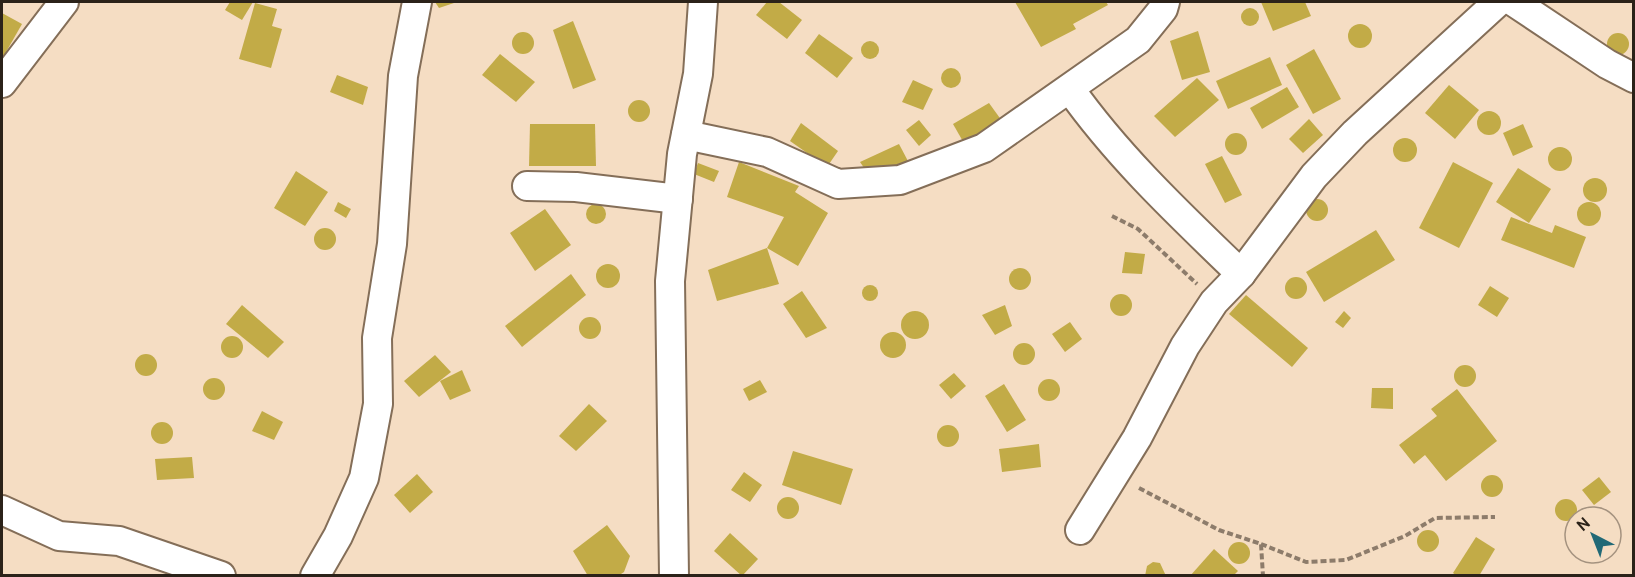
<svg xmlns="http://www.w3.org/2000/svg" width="1635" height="577" font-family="Cabin,sans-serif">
  <rect width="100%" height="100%" fill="#f5ddc3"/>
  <g fill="#c2ab47">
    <polygon points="230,2 253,2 242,20 225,10"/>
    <polygon points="435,2 457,2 439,8"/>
    <polygon points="767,2 779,2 802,20 787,39 756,15"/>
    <polygon points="1015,2 1106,2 1108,5 1073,24 1076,29 1041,47"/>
    <polygon points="1261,2 1305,2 1311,16 1273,31"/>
    <polygon points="255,3 277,9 272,26 282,29 271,68 239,59"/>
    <circle cx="1250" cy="17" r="9"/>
    <polygon points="2,13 22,24 2,59"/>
    <polygon points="573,21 596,80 573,89 553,30"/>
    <circle cx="1360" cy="36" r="12"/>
    <polygon points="1198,31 1210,72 1182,80 1170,41"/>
    <circle cx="523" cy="43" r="11"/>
    <circle cx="1618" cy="44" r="11"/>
    <polygon points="819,34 853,58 837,78 805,53"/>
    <circle cx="870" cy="50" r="9"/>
    <polygon points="1314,49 1341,99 1313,114 1286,65"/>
    <polygon points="500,54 535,82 516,102 482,75"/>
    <polygon points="1270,57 1282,85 1228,109 1216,81"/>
    <circle cx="951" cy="78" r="10"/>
    <polygon points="337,75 368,87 363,105 330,92"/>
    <polygon points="1197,78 1219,100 1175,137 1154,116"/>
    <polygon points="913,80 933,89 923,110 902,102"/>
    <polygon points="1449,85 1479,110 1455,139 1425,113"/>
    <polygon points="1287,87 1299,107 1262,129 1250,108"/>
    <circle cx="639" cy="111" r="11"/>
    <polygon points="989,103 1002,121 965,145 953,124"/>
    <circle cx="1489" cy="123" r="12"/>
    <polygon points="1309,119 1323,135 1303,153 1289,139"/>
    <polygon points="919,120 931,135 919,146 906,130"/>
    <polygon points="801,123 838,151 827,167 790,141"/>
    <polygon points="530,124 595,124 596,166 529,166"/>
    <polygon points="1523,124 1533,147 1513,156 1503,133"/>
    <circle cx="1236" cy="144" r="11"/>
    <circle cx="1405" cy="150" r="12"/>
    <polygon points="899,144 909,163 871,178 860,162"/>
    <circle cx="1560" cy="159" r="12"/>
    <polygon points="1222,156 1242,195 1225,203 1205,164"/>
    <polygon points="739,162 799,186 795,192 828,213 798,266 767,248 784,217 727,197"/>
    <polygon points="1453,162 1493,183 1459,248 1419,228"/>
    <polygon points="698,163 719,171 714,182 694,174"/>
    <polygon points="1518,168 1551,189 1529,223 1496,202"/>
    <polygon points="296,171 328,192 305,226 274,208"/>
    <circle cx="1595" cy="190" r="12"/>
    <circle cx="1317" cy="210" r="11"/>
    <polygon points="338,202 351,209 346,218 334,211"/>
    <circle cx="1589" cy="214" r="12"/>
    <circle cx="596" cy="214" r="10"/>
    <polygon points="545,209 571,245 535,271 510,233"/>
    <polygon points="1511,217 1552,233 1555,225 1586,237 1574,268 1501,240"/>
    <circle cx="325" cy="239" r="11"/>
    <polygon points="1376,230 1395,260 1324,302 1306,272"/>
    <polygon points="767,248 779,284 717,301 708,270"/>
    <polygon points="1125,252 1145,254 1142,274 1122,273"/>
    <circle cx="608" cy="276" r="12"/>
    <circle cx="1020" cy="279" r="11"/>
    <polygon points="571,274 586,295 522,347 505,326"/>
    <circle cx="1296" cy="288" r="11"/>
    <circle cx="870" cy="293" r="8"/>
    <polygon points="1490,286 1509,298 1497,317 1478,305"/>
    <polygon points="802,291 827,328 806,338 783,304"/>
    <circle cx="1121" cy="305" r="11"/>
    <polygon points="1246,295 1308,348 1292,367 1229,314"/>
    <polygon points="242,305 284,342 268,358 226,324"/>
    <polygon points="1005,305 1012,326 995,335 982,315"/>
    <circle cx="915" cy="325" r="14"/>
    <polygon points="1344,311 1351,318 1343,328 1335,322"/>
    <circle cx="590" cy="328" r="11"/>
    <polygon points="1070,322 1082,339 1065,352 1052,334"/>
    <circle cx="893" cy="345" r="13"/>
    <circle cx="232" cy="347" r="11"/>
    <circle cx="1024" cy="354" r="11"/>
    <circle cx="146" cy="365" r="11"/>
    <polygon points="435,355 451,372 419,397 404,381"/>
    <circle cx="1465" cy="376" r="11"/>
    <polygon points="462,370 471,391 450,400 440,381"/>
    <polygon points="954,373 966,386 951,399 939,385"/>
    <circle cx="214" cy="389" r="11"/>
    <circle cx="1049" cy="390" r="11"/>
    <polygon points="760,380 767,392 749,401 743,389"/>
    <polygon points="1004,384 1026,420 1007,432 985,396"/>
    <polygon points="1372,388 1393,388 1393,409 1371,408"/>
    <polygon points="1457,389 1497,441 1446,481 1425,455 1414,464 1399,445 1437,416 1431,409"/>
    <polygon points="589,404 607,421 576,451 559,436"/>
    <polygon points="262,411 283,422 274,440 252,431"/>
    <circle cx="162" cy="433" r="11"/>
    <circle cx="948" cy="436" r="11"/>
    <polygon points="1039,444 1041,467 1002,472 999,449"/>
    <polygon points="793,451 853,469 841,505 782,485"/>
    <polygon points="192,457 194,478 157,480 155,459"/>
    <polygon points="744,472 762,485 750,502 731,490"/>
    <polygon points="417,474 433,492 410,513 394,495"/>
    <circle cx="1492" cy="486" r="11"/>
    <polygon points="1599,477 1611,492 1594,505 1582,490"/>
    <circle cx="788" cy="508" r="11"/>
    <circle cx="1566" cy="510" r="11"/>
    <polygon points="607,525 630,556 624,572 618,576 588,576 573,551"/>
    <circle cx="1428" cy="541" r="11"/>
    <polygon points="730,533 758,559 742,576 714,551"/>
    <polygon points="1476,537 1495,549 1479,576 1457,576 1453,573"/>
    <circle cx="1239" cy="553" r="11"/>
    <polygon points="1214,549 1238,571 1233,576 1190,576"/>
    <polygon points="1153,562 1160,563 1166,576 1145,576 1147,566"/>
  </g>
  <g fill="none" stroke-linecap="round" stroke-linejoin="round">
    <defs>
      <g id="street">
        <polyline points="1514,2 1607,64 1634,78"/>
        <polyline points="2,83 64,2"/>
        <path d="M1070 89C1119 158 1180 215 1241 274"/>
        <polyline points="686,135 767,152 838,184 900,180 984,148 1138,40 1163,9 1165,2"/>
        <polyline points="527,186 576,187 678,199"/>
        <polyline points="2,510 59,536 119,541 221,576"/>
        <polyline points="1080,530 1137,438 1185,346 1214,302 1241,274 1314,176 1355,133 1498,2"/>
        <polyline points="315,576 338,536 364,478 378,404 377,338 392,244 403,76 417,2"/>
        <polyline points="674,576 670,281 682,154 698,74 703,2"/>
      </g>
    </defs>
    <use href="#street" stroke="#846e58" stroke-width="32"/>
    <g stroke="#8d7c6b" stroke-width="4" stroke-dasharray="6 3" stroke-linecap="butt">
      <polyline points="1112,216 1138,229 1197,284"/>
      <polyline points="1139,488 1219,530 1261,544 1263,576"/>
      <polyline points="1261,544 1306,562 1346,560 1405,536 1435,518 1495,517"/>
    </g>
    <use href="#street" stroke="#fff" stroke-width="28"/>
  </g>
  <rect width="1635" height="577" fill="none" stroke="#2b2219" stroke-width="6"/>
  <g transform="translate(1593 535) rotate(318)"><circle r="28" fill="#f5ddc3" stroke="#a4927f" stroke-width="1.5"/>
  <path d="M0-4.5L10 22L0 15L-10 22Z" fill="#216976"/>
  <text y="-9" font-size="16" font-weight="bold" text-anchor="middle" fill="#2b2219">N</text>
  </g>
</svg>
